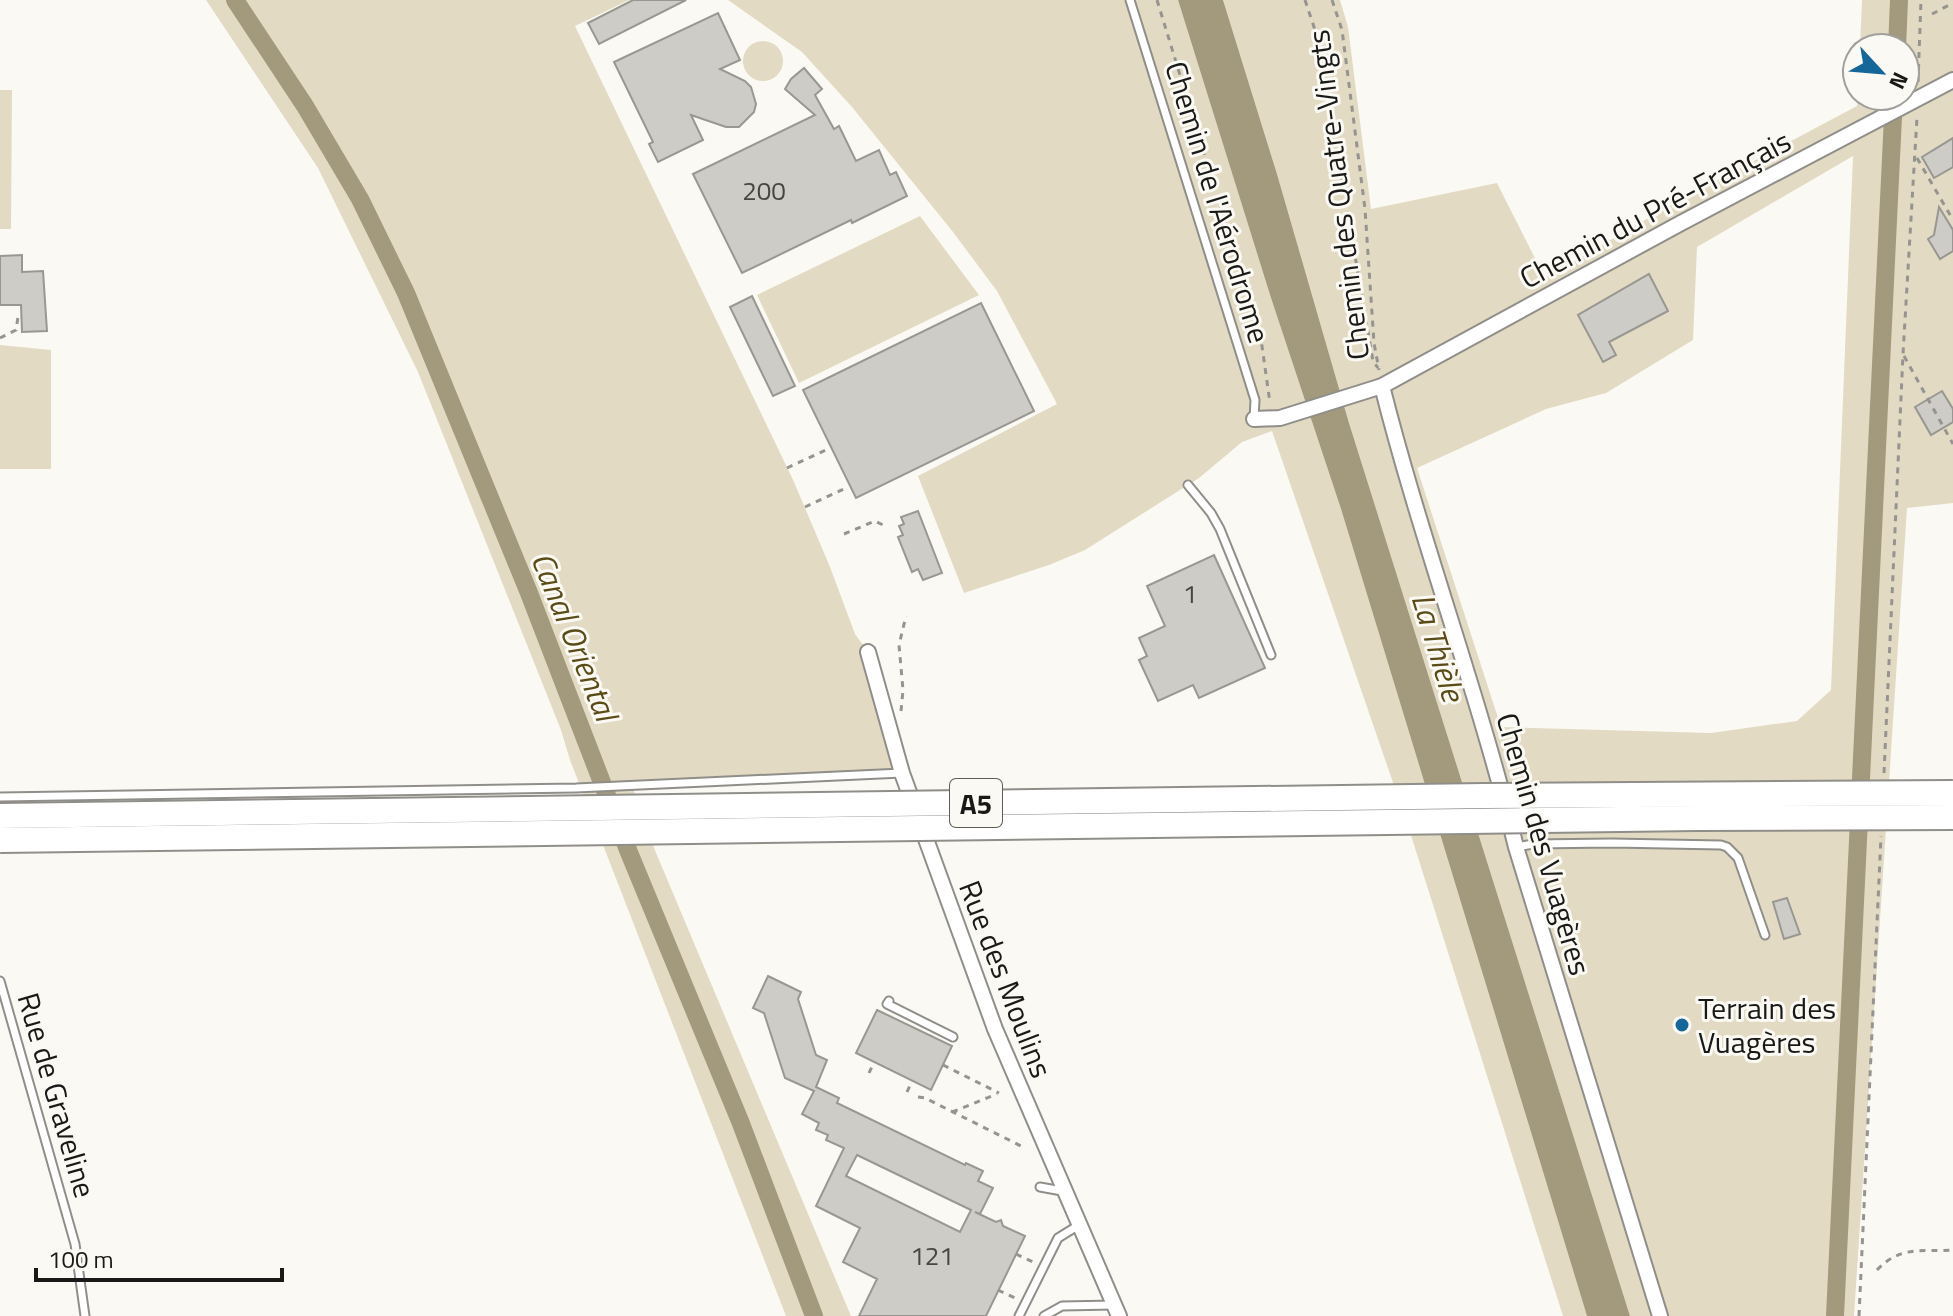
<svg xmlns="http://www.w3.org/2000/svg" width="1953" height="1316" font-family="'Titillium Web',sans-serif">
  <rect width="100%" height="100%" fill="#fbf9f3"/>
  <g fill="#e2dac3" fill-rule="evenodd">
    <polygon points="206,0 629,0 575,26 794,482 830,567 855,634 868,652 902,773 632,786 654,848 851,1316 786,1316 570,760 561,730 418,372 318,168"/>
    <polygon points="728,0 1178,0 1271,298 1341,509 1587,1316 1563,1316 1409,829 1272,431 1242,442 1199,478 1085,550 1049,565 964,593 918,476 1057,404 997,291 953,232 852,107 802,52"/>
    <path d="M1223 0H1340L1348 27 1371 209 1497 183 1545 278 1669 206 1857 106 1858 96H1905V48H1860L1862 0H1953V503L1907 508 1854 1316H1630L1349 423 1277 174ZM1853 156 1831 690 1797 721 1711 733 1501 727 1417 468 1546 409 1606 393 1693 340 1697 247Z"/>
    <circle cx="763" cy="61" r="20"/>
    <polygon points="0,90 12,90 11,229 0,229"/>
    <polygon points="920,216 979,295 799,383 757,295"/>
    <polygon points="0,345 51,350 51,469 0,469"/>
  </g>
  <polygon fill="#a3997d" points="1178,0 1223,0 1277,174 1349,423 1630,1316 1587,1316 1341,509 1271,298"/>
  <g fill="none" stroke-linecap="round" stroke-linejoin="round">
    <g stroke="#a3997d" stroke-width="18">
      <polyline points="235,0 305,106 360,199 406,293 529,593 628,850 740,1121 814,1316"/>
      <polyline points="1897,48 1899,0"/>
      <polyline points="1835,1316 1894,96"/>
    </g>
  </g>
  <g fill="#ceccc7" stroke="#989792" stroke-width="2" fill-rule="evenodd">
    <polygon points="633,0 686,0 599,44 588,23"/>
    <polygon points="718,13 740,60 720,69 745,81 751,87 756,104 754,112 739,127 726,127 691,115 703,140 658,162 649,144 653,142 614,62"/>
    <polygon points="804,68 822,89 815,95 834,129 839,126 856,161 879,150 890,175 896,172 907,196 852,223 851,220 742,273 693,174 815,115 785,89 791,79"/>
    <polygon points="1953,138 1953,167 1934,178 1922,157"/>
    <polygon points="1939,207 1953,230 1953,251 1940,259 1928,239 1934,235"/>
    <polygon points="22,255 22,272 43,271 47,331 22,332 21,305 0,305 0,256"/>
    <polygon points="1649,274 1668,311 1609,342 1616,355 1603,362 1578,315"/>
    <polygon points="752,296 795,386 773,396 730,307"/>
    <polygon points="981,303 1034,411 856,498 803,390"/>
    <polygon points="1942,391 1953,409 1953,422 1931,435 1915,407"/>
    <polygon points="918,511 942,573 923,580 918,569 912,572 898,537 903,535 899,526 904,524 901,517"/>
    <polygon points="1214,555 1265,668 1199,698 1193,685 1158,701 1139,660 1147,656 1139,638 1165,626 1147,586"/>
    <polygon points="1787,898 1800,934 1784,939 1773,902"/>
    <path d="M768 976 801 992 798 999 816 1055 827 1060 816 1087 839 1098 837 1103 965 1165 966 1163 983 1171 978 1181 993 1188 980 1214 975 1212 996 1222 1001 1220 1003 1226 1025 1236 986 1316H859L877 1279 843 1262 860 1228 816 1206 844 1148 826 1140 828 1135 816 1130 819 1123 802 1114 814 1091 785 1078 764 1013 753 1008ZM857 1155 971 1210 960 1232 846 1176Z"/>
    <polygon points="877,1010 952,1046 931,1090 856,1053"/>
  </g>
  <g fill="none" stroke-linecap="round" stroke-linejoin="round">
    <defs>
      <g id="service">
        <polyline points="1130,0 1255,400 1254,419"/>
        <polyline points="1188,485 1211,513 1220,529 1271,655"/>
        <polyline points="0,797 576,788 902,773"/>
        <polyline points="1516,847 1533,844 1612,843 1721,845 1727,847 1738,858 1765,935"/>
        <polyline points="0,981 75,1244 85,1316"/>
        <polyline points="889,1001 887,1004 953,1037"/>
        <polyline points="1040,1187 1062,1191"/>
        <polyline points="1019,1316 1058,1238 1079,1225"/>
        <polyline points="1044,1316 1062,1306 1114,1305"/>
      </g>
      <g id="minor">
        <path d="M1382 386C1421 541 1478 691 1516 847L1660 1316"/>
        <polyline points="1254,419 1280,418 1382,386 1681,223 1953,80"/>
        <polyline points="868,652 902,773 995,1029 1119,1316"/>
      </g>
    </defs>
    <use href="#service" stroke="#908e89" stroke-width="11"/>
    <use href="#minor" stroke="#908e89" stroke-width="18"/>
    <g stroke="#959490" stroke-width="3" stroke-dasharray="6 6" stroke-linecap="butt">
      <polyline points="1157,0 1261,339 1270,403"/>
      <polyline points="1305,0 1318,39 1373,361 1378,368"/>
      <polyline points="1332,0 1342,30 1365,209 1374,343 1379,370"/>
      <polyline points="1932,14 1953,3"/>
      <polyline points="1918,82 1921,0"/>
      <polyline points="1917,158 1953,220"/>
      <polyline points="0,338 16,330 18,317"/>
      <polyline points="1904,356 1953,444"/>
      <polyline points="787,468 828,449"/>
      <polyline points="805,507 846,488"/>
      <polyline points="844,534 875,521 883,525"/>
      <polyline points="901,711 903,690 899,645 906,616"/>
      <polyline points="1884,773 1903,354 1917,117"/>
      <polyline points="943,1065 999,1093"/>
      <polyline points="869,1073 874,1062"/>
      <polyline points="907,1092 912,1081"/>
      <polyline points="918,1097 925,1098 1023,1147"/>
      <polyline points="952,1112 997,1094"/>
      <polyline points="1016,1254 1033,1262"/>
      <path d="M1877 1270C1901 1245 1921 1252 1953 1250"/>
      <polyline points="998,1290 1015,1298"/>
      <polyline points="1859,1316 1881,836"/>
    </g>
    <use href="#service" stroke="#fff" stroke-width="7"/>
    <use href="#minor" stroke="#fff" stroke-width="14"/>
    <defs>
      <g id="motorway-bridge">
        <polyline points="0,816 1484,796 1953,793"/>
        <polyline points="0,840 1697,818 1953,817"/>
      </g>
    </defs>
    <use href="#motorway-bridge" stroke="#908e89" stroke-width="28" stroke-linecap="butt"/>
    <use href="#motorway-bridge" stroke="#fff" stroke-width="24"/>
  </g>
  <circle fill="#156799" stroke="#fbf9f3" stroke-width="3" cx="1682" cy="1025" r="8"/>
  <g text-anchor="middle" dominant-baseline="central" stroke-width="6" stroke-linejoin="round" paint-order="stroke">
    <g font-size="26" fill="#464643">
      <text x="764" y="190">200</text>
      <text x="1190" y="593">1</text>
      <text x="932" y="1255">121</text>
    </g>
    <rect fill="#fbf9f3" stroke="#5d5c59" stroke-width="2" x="950" y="779" width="52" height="48" rx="6"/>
    <g font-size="28" font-weight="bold" fill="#191917">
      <text x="976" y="803">A5</text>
    </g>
    <g font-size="30" fill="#191917" stroke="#fbf9f3">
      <text transform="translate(1338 195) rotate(-97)">Chemin des Quatre-Vingts</text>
      <text transform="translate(1218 202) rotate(73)">Chemin de l'Aérodrome</text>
      <text transform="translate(1655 209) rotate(-28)">Chemin du Pré-Français</text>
      <text transform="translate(1544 844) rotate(74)">Chemin des Vuagères</text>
      <text transform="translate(1006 979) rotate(69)">Rue des Moulins</text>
      <text transform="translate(57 1095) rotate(74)">Rue de Graveline</text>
    </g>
    <g font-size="30" fill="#191917" stroke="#fbf9f3" text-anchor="start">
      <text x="1698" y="1008">Terrain des<tspan x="1698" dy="34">Vuagères</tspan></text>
    </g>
    <g font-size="32" font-style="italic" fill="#5a4b17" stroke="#fbf9f3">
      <text transform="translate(575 636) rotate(68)">Canal Oriental</text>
      <text transform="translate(1439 647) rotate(73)">La Thièle</text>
    </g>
  </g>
  <g transform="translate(1881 72) rotate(116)"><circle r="38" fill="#fbf9f3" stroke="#a19f9b" stroke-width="2"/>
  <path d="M0-6L14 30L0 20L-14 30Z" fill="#156799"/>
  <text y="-12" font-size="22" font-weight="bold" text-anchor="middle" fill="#191917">N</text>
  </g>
  <path d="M36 1268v12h246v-12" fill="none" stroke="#191917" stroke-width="4"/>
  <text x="48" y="1268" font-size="24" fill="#191917" stroke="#fbf9f3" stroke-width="6" paint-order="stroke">100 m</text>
</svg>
